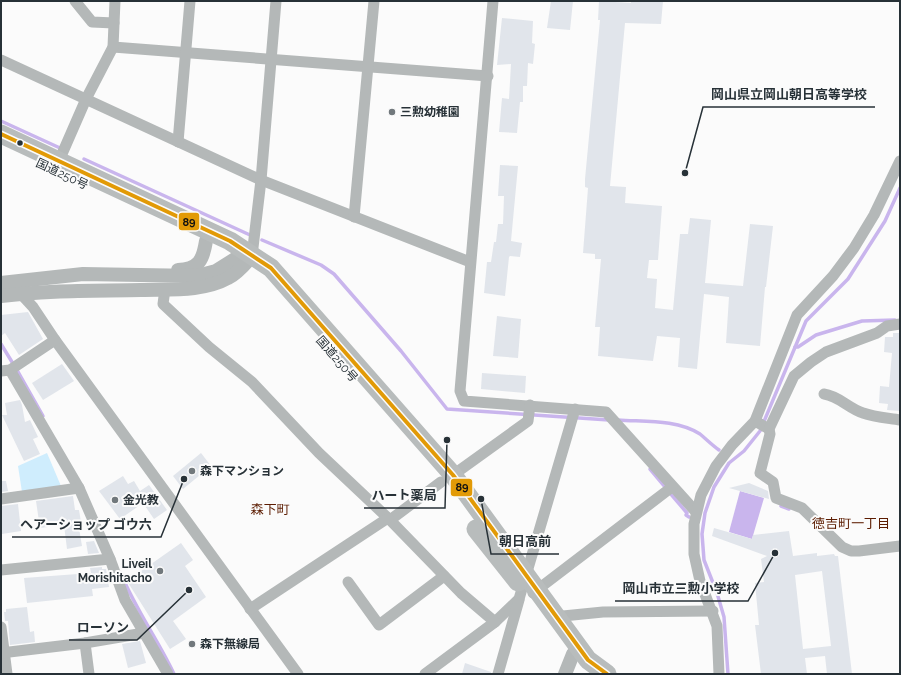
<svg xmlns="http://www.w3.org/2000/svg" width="901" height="675" font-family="Raleway,'Noto Sans JP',sans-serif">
  <rect width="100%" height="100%" fill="#fbfbfb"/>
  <polygon fill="#cfedfd" points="47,453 61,486 22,492 18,466"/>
  <polygon fill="#c9b5ed" points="740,491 764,498 752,539 729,532"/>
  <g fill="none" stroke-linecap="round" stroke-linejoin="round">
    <g stroke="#c9b5ed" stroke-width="3.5">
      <polyline points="1,121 60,148"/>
      <polyline points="84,159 250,235"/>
      <polyline points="262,240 321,265 334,274 401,351 447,409 609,420"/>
      <polyline points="1,344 12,362"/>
      <polyline points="795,347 798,347 816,335 862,321 895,320"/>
      <polyline points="17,370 43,416"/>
      <path d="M618 420C644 422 676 419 700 434 706 439 712 445 719 450"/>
      <polyline points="650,469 666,488"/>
      <polyline points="670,493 687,513 686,515 689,517"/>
      <polyline points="781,506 789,509"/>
      <path d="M122 576C136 610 158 640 174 674"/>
      <polyline points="728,674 724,617 717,593 704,560 702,534 705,513 714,487 729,463 744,451 760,431 806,321 848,279 885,221 900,188"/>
    </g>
  </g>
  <g fill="#e1e5eb" fill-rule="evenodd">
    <polygon points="551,1 573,1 570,30 547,28"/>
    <polygon points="599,1 631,3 631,1 663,1 661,24 625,23 610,186 626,187 625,203 662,206 658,260 649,260 647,278 657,279 655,308 673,310 680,234 688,234 690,218 711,220 705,283 743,286 750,224 773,226 766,287 765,287 760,346 726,343 729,297 704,294 697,369 678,367 680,338 657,336 653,361 598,356 600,327 595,327 601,259 595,259 595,254 583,253 588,188 585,187 585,179 600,20 598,20"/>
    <polygon points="502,18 533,21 532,43 535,44 533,64 528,63 527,86 523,86 523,102 520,102 517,133 499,132 502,98 509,99 511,64 497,65"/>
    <polygon points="500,165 518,166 511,241 522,243 520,257 510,256 509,257 505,296 484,293 487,262 491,262 494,242 496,242 498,224 503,224 504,196 498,196"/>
    <polygon points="28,312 43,339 19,355 5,333 1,336 1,315"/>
    <polygon points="497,316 521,319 518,358 493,356"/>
    <polygon points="893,333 900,333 900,411 887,410 888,404 879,403 880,386 889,387 892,353 884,352 885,337 893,337"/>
    <polygon points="62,364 74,381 43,400 32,383"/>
    <polygon points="482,373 526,376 525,393 481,389"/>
    <polygon points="20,400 22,405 25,422 30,420 38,437 33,439 40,454 24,461 2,415 7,415 5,403"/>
    <polygon points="201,453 211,466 183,489 173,476"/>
    <polygon points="123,476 128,484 134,481 140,491 149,485 167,510 154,519 143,503 120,519 99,491"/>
    <polygon points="1,481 6,481 8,491 1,492"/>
    <polygon points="749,483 768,491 769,499 729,488"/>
    <polygon points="73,496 75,510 79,510 81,522 78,522 82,546 67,549 64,525 40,528 36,501"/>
    <polygon points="18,504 21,531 2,534 1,506"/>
    <path d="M714 528 752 539 753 535 789 531 793 556 817 553V556L834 554 835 556H838L852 674H827L825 656 805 658 807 674H761L755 625H759L755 583 764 582 761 559 767 556 712 536ZM822 571 831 646 803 649 795 575Z"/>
    <polygon points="94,541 99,553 88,554 86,542"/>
    <polygon points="181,543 193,560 185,566 206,597 173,621 186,639 170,649 127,581"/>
    <polygon points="102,567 102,569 106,569 109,587 92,589 93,596 27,603 24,578 91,573 90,568"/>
    <polygon points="27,607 30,632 34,631 35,642 10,645 8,621 5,621 4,612 6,612 6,609"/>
    <polygon points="140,641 146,663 128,668 122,644"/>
    <polygon points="465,663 491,672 491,674 462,674"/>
  </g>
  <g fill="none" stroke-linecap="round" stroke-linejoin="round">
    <g stroke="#b4b8b8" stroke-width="11">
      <polyline points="75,1 92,22 114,23"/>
      <polyline points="493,1 460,391 464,401 606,412 696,512"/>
      <polyline points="113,47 488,76"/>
      <polyline points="1,60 261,180 470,262"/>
      <polyline points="178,142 190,1"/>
      <polyline points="55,170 86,99 113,47 115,1"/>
      <polyline points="354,217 374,1"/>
      <polyline points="252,256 261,180 276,1"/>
      <polyline points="165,289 163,304 209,347 252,382 319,453 390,520 461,593 495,622 519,599 575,409"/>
      <polyline points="21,294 33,307 55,340 298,674"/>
      <polyline points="10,370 79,488 110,559 125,600 168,674"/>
      <polyline points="1,371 10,370 55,340"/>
      <path d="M824 394C839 396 848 408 863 413 874 417 888 418 900 420"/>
      <polyline points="755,421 769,429 770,434 760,473 773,482 776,498 802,508 842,547 851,551 859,551 900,546"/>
      <polyline points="769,429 794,376 811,362 826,352 877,333 887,326 900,324"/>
      <polyline points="453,475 528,421 530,405"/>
      <polyline points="1,499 79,488"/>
      <polyline points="390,520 441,482"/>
      <polyline points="1,570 110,559"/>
      <polyline points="348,582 379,625 444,576"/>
      <polyline points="533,593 672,487"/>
      <polyline points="250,609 388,518"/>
      <polyline points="553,617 603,612 713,611"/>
      <polyline points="1,627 7,674"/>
      <polyline points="85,643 89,674"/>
      <polyline points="1,653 85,643 144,633"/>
      <polyline points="425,674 495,622"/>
      <polyline points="498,674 519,600"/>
      <polyline points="719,674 717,626 700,581 694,554 694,524 701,495 716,466 732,445 755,421 797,315 833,276 854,248 874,215 900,161"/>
    </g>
    <g stroke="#b4b8b8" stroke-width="14">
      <path d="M178 270C199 269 203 260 206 241"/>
      <polyline points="1,283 83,274 197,276 216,271 235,259 252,256"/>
      <path d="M1 296C47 290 94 291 141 290 169 289 203 292 228 278 238 273 245 264 252 256"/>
      <polyline points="565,674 573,654 580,648"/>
    </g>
    <g stroke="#b8bcbc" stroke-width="19">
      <polyline points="1,134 230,241 271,268 453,475 588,660 607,674"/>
      <polyline points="476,529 518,582"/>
    </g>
    <defs>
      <polyline id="bus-1" points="1,134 230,241 271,268 453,475 588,660 607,674"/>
    </defs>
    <use href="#bus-1" stroke="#fbfbfb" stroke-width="7"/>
    <use href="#bus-1" stroke="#e29a06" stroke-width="4"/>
  </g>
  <g fill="#71787c" stroke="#fbfbfb" stroke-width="1.5">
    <circle cx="392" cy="112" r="4"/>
    <circle cx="192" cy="471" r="4"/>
    <circle cx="115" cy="500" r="4"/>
    <circle cx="160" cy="571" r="4"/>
    <circle cx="192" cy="644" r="4"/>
  </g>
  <circle fill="#273137" stroke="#fbfbfb" stroke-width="1.5" cx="20" cy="143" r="3.5"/>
  <g text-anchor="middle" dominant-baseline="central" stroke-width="4" stroke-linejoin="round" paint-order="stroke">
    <g font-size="12" font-weight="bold" fill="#273137" stroke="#fbfbfb" text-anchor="start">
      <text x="400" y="112">三勲幼稚園</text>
      <text x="200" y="471">森下マンション</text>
      <text x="123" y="500">金光教</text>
      <text x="152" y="564" text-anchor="end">Liveil<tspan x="152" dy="14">Morishitacho</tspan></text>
      <text x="200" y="644">森下無線局</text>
    </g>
    <g font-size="12" fill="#273137" stroke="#fbfbfb">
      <text transform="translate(62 174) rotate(25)">国道250号</text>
      <text transform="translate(337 359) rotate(49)">国道250号</text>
    </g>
    <g font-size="13" fill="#5c1c01" stroke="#fbfbfb">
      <text x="270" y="509">森下町</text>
      <text x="851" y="523">徳吉町一丁目</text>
    </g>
  </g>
  <path fill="none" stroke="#273137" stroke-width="1.5" d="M685 173L703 107H875M447 440L445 508H364M184 479L161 537H12M481 499L491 554H559M775 553L748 601H615M189 590L137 640H69"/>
  <g fill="#273137" stroke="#fbfbfb" stroke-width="1.5">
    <circle cx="685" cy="173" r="4"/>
    <circle cx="447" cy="440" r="4"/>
    <circle cx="184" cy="479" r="4"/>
    <circle cx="481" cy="499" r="4"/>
    <circle cx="775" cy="553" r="4"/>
    <circle cx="189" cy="590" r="4"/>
  </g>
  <g font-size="13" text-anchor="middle" font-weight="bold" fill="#273137" stroke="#fbfbfb" stroke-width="4" stroke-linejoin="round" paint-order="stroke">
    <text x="789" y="99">岡山県立岡山朝日高等学校</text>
    <text x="404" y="500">ハート薬局</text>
    <text x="86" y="529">ヘアーショップ ゴウ六</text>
    <text x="525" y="546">朝日高前</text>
    <text x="681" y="593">岡山市立三勲小学校</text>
    <text x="103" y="632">ローソン</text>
  </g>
  <g stroke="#fbfbfb" stroke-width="1.5">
    <rect x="178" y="212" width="22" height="19" rx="4" fill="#e29a06"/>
    <rect x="450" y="478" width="23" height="19" rx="4" fill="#e29a06"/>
  </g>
  <g font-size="11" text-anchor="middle" font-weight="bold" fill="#111">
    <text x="189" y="226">89</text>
    <text x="462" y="491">89</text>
  </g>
  <rect width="901" height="675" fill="none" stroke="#273137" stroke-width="4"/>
</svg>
